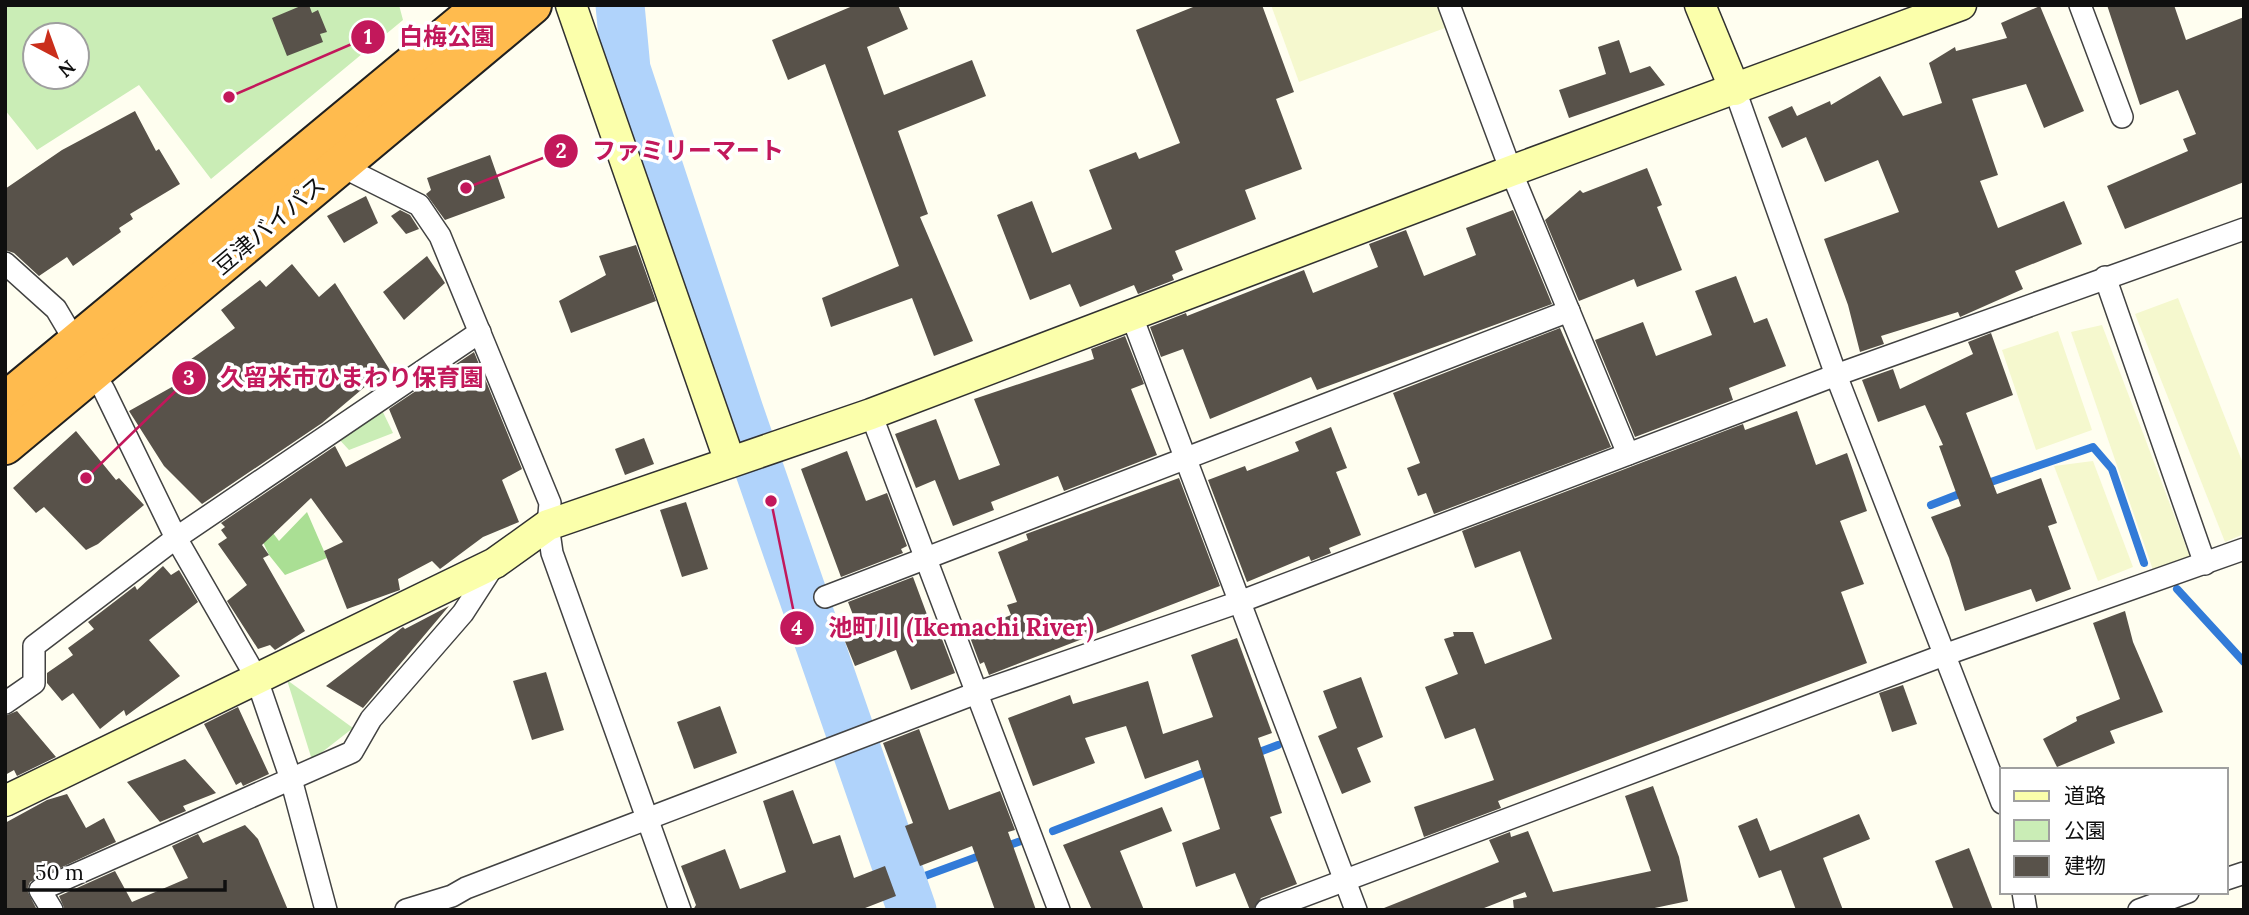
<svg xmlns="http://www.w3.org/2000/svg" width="2249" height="915" font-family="Lora,'Noto Sans JP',serif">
  <rect width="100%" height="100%" fill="#fffef0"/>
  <g fill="#f5f8ce">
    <polygon points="1271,5 1437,5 1445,28 1299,82"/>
    <polygon points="2178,298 2244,466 2244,534 2225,542 2135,314"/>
    <polygon points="2102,325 2190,557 2153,570 2071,332"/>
    <polygon points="2058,331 2092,430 2036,450 2002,350"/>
    <polygon points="2093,461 2133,567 2098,581 2054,466"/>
  </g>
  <g fill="#caedb6" fill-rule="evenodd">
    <path d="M5 5H399L403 20 211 179 139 85 37 150 5 110ZM35 35H77V77H35Z"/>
    <polygon points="381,408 393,433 349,450 338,438"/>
    <polygon points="287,680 353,728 312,760"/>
  </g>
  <polygon fill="#aadf94" points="307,512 327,558 285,575 269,555 255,525 264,521 279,541"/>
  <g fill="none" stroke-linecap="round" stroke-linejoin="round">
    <g stroke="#327bd8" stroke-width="8">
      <polyline points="1982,485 2093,447 2112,469 2144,563"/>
      <polyline points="1931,505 1967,491"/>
      <polyline points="2177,589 2244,662"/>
      <polyline points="1254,754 1278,745"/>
      <polyline points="1053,831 1209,771"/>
      <polyline points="1004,847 1021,841"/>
      <polyline points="903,884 985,854"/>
    </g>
    <polyline stroke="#b0d3fb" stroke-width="49" points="620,5 626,69 739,411 912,910"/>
  </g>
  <g fill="#58524a">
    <polygon points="303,5 309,5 312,13 318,10 327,32 320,34 323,42 287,56 272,18"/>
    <polygon points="855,5 898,5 908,29 867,47 884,95 972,60 986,96 898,131 928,214 920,217 973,341 934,356 912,298 831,327 822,298 899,266 825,64 788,80 772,40"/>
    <polygon points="1198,5 1262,5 1294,92 1276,99 1302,169 1245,190 1256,219 1175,251 1183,270 1172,275 1174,280 1138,294 1134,285 1080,307 1070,284 1030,300 997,215 1032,201 1052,253 1112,229 1089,170 1136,152 1139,159 1180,143 1136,30"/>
    <polygon points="2107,5 2174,5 2186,40 2244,17 2244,182 2125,229 2107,186 2188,151 2183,139 2196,134 2178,90 2140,105"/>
    <polygon points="2040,6 2084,111 2044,128 2026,84 1972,99 1998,175 1980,181 1998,228 2064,201 2082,244 2015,271 2023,289 1960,317 1958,312 1881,336 1884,344 1860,352 1848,305 1824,239 1899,212 1878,160 1825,182 1806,137 1782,148 1768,117 1792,106 1797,116 1830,101 1831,105 1880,76 1903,116 1942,103 1929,63 1955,47 1956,51 2007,38 2001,23"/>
    <polygon points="1619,40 1630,73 1650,66 1665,85 1569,118 1559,90 1606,74 1598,47"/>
    <polygon points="135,111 156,151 159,149 180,184 130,214 133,219 119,228 121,232 73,266 67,257 39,276 14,253 5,250 5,189 62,150"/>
    <polygon points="490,155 505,198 445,220 426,194 431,190 427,178"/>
    <polygon points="1647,168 1662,205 1657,207 1682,270 1637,287 1634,279 1579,301 1545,220 1580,190 1583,193"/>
    <polygon points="366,196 378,223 344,243 327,216"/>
    <polygon points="400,210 410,215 419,229 406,234 391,216"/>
    <polygon points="1513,210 1552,304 1317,390 1311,377 1210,419 1183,349 1161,357 1150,327 1186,313 1187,316 1304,270 1313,293 1378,267 1369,244 1406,230 1424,276 1476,255 1466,228"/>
    <polygon points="636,245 656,301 571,333 559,301 606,275 599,256"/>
    <polygon points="427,256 445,283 404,320 383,292"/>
    <polygon points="292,264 319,297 335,283 393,375 370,391 367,385 322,423 202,504 164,466 129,411 188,378 180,367 235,328 221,310 260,280 266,287"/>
    <polygon points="1736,276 1754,323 1767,318 1786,366 1729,388 1733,400 1635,437 1595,340 1643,322 1656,356 1712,335 1695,291"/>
    <polygon points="1560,328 1611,447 1434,514 1426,493 1418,496 1407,468 1420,463 1393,393"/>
    <polygon points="1991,333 2013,395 1966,413 1997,494 2041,478 2057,523 2048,526 2071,589 2036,602 2031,589 1965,611 1949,558 1931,517 1961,506 1939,446 1943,445 1925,405 1878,422 1862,380 1893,369 1900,389 1973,354 1968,342"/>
    <polygon points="1125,336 1144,384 1131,389 1157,455 1064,491 1058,476 991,502 994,510 953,526 935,480 916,488 895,434 936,419 959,480 1000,465 974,399 1094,359 1091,349"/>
    <polygon points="474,352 522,469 502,480 519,522 483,537 440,569 432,561 398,579 400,590 347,609 324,551 343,542 311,498 262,545 269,555 263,558 305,631 275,650 270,645 258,649 227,601 247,585 218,544 227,538 221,530 225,527 221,523 335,446 346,467 401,438 389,409"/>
    <polygon points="1797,411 1816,465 1847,453 1867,511 1840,521 1864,584 1841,592 1867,663 1498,801 1501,808 1424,837 1414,807 1494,780 1475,728 1445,739 1425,687 1458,674 1444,639 1454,636 1453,632 1473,632 1485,664 1552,639 1520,551 1475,568 1462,531 1743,424 1745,430"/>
    <polygon points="1331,427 1347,468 1336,472 1361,535 1329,548 1331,553 1311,561 1309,556 1247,582 1208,480 1245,466 1247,471 1299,451 1295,442"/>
    <polygon points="76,431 116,480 119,478 144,505 98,544 86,550 44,507 36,513 13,488"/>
    <polygon points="644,438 654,464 625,475 615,449"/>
    <polygon points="847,451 866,501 887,493 907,546 901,549 903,553 841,577 801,469"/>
    <polygon points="1179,478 1220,586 989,675 984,662 980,664 968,632 1011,615 1007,605 1017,602 998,552 1028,540 1026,534"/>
    <polygon points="686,502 708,569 682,577 660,510"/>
    <polygon points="163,566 171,575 179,570 198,602 149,640 180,676 126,716 124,710 100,729 73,693 62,701 47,683 47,673 73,655 68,648 94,629 88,622 135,586 137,590"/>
    <polygon points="913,577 932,628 937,626 955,673 911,690 896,650 855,666 844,639 860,633 848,602"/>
    <polygon points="449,606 363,708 326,686 403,627 405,629"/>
    <polygon points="2125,611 2133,642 2163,712 2110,731 2115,743 2057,767 2043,739 2077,721 2076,717 2120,699 2093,623"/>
    <polygon points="1237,638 1272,733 1258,738 1282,813 1270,817 1297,884 1261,898 1253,910 1250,910 1235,873 1196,887 1182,843 1220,829 1198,760 1145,779 1126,726 1085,738 1095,763 1033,786 1008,718 1070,695 1073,704 1148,681 1163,734 1213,717 1191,655"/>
    <polygon points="546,672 564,730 532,740 513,681"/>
    <polygon points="1361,677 1383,737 1357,748 1371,782 1342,794 1318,736 1337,728 1323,691"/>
    <polygon points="1903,685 1917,724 1892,732 1879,693"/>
    <polygon points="720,706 737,753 694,769 677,722"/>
    <polygon points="238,707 269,774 243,786 241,782 236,785 204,724"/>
    <polygon points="17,711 56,757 17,776 14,770 5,775 5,716"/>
    <polygon points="919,729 949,810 1000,791 1015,830 1008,832 1036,910 995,910 972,846 920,866 905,826 913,823 883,743"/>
    <polygon points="185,759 216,793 183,806 186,811 160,822 127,782"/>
    <polygon points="1653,786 1679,857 1688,901 1645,910 1514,910 1513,900 1527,897 1525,892 1479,910 1379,910 1499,862 1489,840 1510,832 1511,837 1528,831 1553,892 1651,871 1625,796"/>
    <polygon points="793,790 813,844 840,835 854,878 885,866 896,896 860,910 693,910 696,905 681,866 725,849 740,889 786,872 763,801"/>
    <polygon points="67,794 86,828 104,818 116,842 30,882 27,890 37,910 5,910 5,823 47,800"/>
    <polygon points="1162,807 1172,831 1120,851 1144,910 1092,910 1063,845"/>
    <polygon points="1859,814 1870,839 1823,858 1843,910 1796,910 1781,870 1759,878 1738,826 1757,818 1770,851"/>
    <polygon points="245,825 258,839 288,910 65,910 59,896 115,871 132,902 188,878 172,846 198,834 203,843"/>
    <polygon points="1969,848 1993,910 1954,910 1935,861"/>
  </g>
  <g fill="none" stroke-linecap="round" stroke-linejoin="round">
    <defs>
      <g id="street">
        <polyline points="1449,5 1511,171 1628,454"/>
        <polyline points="2080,5 2122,117"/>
        <polyline points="1735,90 1836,375 2002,803"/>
        <polyline points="335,163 419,205 440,236 550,503 548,525 552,553 680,910"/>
        <polyline points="5,263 56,309 104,390 176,538 256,677 291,779 326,910"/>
        <polyline points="2105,277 2205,564"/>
        <polyline points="1131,314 1356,910"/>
        <polyline points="871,414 1059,910"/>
        <polyline points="825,597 1569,311"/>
        <polyline points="5,703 34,683 34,646 176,538 480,332"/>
        <polyline points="2226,879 2244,873"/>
        <polyline points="2023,892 2026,910"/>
        <polyline points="52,910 40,890 352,752 371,719 463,613 494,565"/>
        <polyline points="406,910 452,896 466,888 979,692 1242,601 1836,375 2244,229"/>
        <polyline points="1266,910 1944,655 2244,549"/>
        <polyline points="2139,910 2188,892"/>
      </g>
      <g id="secondary">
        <polyline points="571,5 730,462"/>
        <polyline points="1700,5 1735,90"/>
        <polyline points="5,801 495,563 548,525 871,414 1511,171 1961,5"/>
      </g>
      <g id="highway">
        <polyline points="5,402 484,5"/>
        <polyline points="5,445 532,5"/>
      </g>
    </defs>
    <use href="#street" stroke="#424242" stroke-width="24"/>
    <use href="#secondary" stroke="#313131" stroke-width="33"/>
    <use href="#highway" stroke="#202020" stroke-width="42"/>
    <use href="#street" stroke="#fff" stroke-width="21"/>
    <use href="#secondary" stroke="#fbffab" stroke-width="30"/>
    <use href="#highway" stroke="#ffbb4e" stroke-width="38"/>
  </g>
  <g text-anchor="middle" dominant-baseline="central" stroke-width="7" stroke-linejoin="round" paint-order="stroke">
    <g font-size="23" fill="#0f0f0f" stroke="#fff">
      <text transform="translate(269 225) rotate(-40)">豆津バイパス</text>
    </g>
  </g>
  <path fill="none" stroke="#c2185b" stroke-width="2.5" d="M229 97L368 37M466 188L561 151M86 478L189 378M771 501L797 628"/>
  <g fill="#c2185b" stroke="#fff" stroke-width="2.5">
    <circle cx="229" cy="97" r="7"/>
    <circle cx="466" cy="188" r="7"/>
    <circle cx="86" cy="478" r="7"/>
    <circle cx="771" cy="501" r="7"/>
    <circle cx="368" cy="37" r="18"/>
    <circle cx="561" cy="151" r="18"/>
    <circle cx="189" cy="378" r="18"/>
    <circle cx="797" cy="628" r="18"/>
  </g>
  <g font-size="21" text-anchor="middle" font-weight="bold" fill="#fff">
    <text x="368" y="44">1</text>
    <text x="561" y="158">2</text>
    <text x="189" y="385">3</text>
    <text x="797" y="635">4</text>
  </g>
  <g font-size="24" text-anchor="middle" font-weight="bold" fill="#c2185b" stroke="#fff" stroke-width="7" stroke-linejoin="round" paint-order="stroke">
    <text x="447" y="45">白梅公園</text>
    <text x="688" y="159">ファミリーマート</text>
    <text x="352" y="386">久留米市ひまわり保育園</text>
    <text x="961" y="636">池町川 (Ikemachi River)</text>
  </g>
  <rect width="2249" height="915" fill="none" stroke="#0f0f0f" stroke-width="14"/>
  <rect x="2000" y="768" width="228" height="126" fill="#ffffff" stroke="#9f9f9f" stroke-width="2"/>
  <rect x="2014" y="791" width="35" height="10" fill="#fbffab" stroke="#9f9f9f" stroke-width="2"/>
  <text x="2064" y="803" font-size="21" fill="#0f0f0f">道路</text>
  <rect x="2014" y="820" width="35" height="21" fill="#caedb6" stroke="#9f9f9f" stroke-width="2"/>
  <text x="2064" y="838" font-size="21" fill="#0f0f0f">公園</text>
  <rect x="2014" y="856" width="35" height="21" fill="#58524a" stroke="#9f9f9f" stroke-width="2"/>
  <text x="2064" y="873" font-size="21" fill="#0f0f0f">建物</text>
  <g transform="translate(56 56) rotate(139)"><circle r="33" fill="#ffffff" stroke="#9f9f9f" stroke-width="2"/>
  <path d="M0-5L12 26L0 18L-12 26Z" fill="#ca2e1b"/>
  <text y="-10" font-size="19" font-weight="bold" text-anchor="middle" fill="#0f0f0f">N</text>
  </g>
  <path d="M24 880v10h201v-10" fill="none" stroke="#0f0f0f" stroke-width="3.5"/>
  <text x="35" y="880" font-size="21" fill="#0f0f0f" stroke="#ffffff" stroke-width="5" paint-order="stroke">50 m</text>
</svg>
